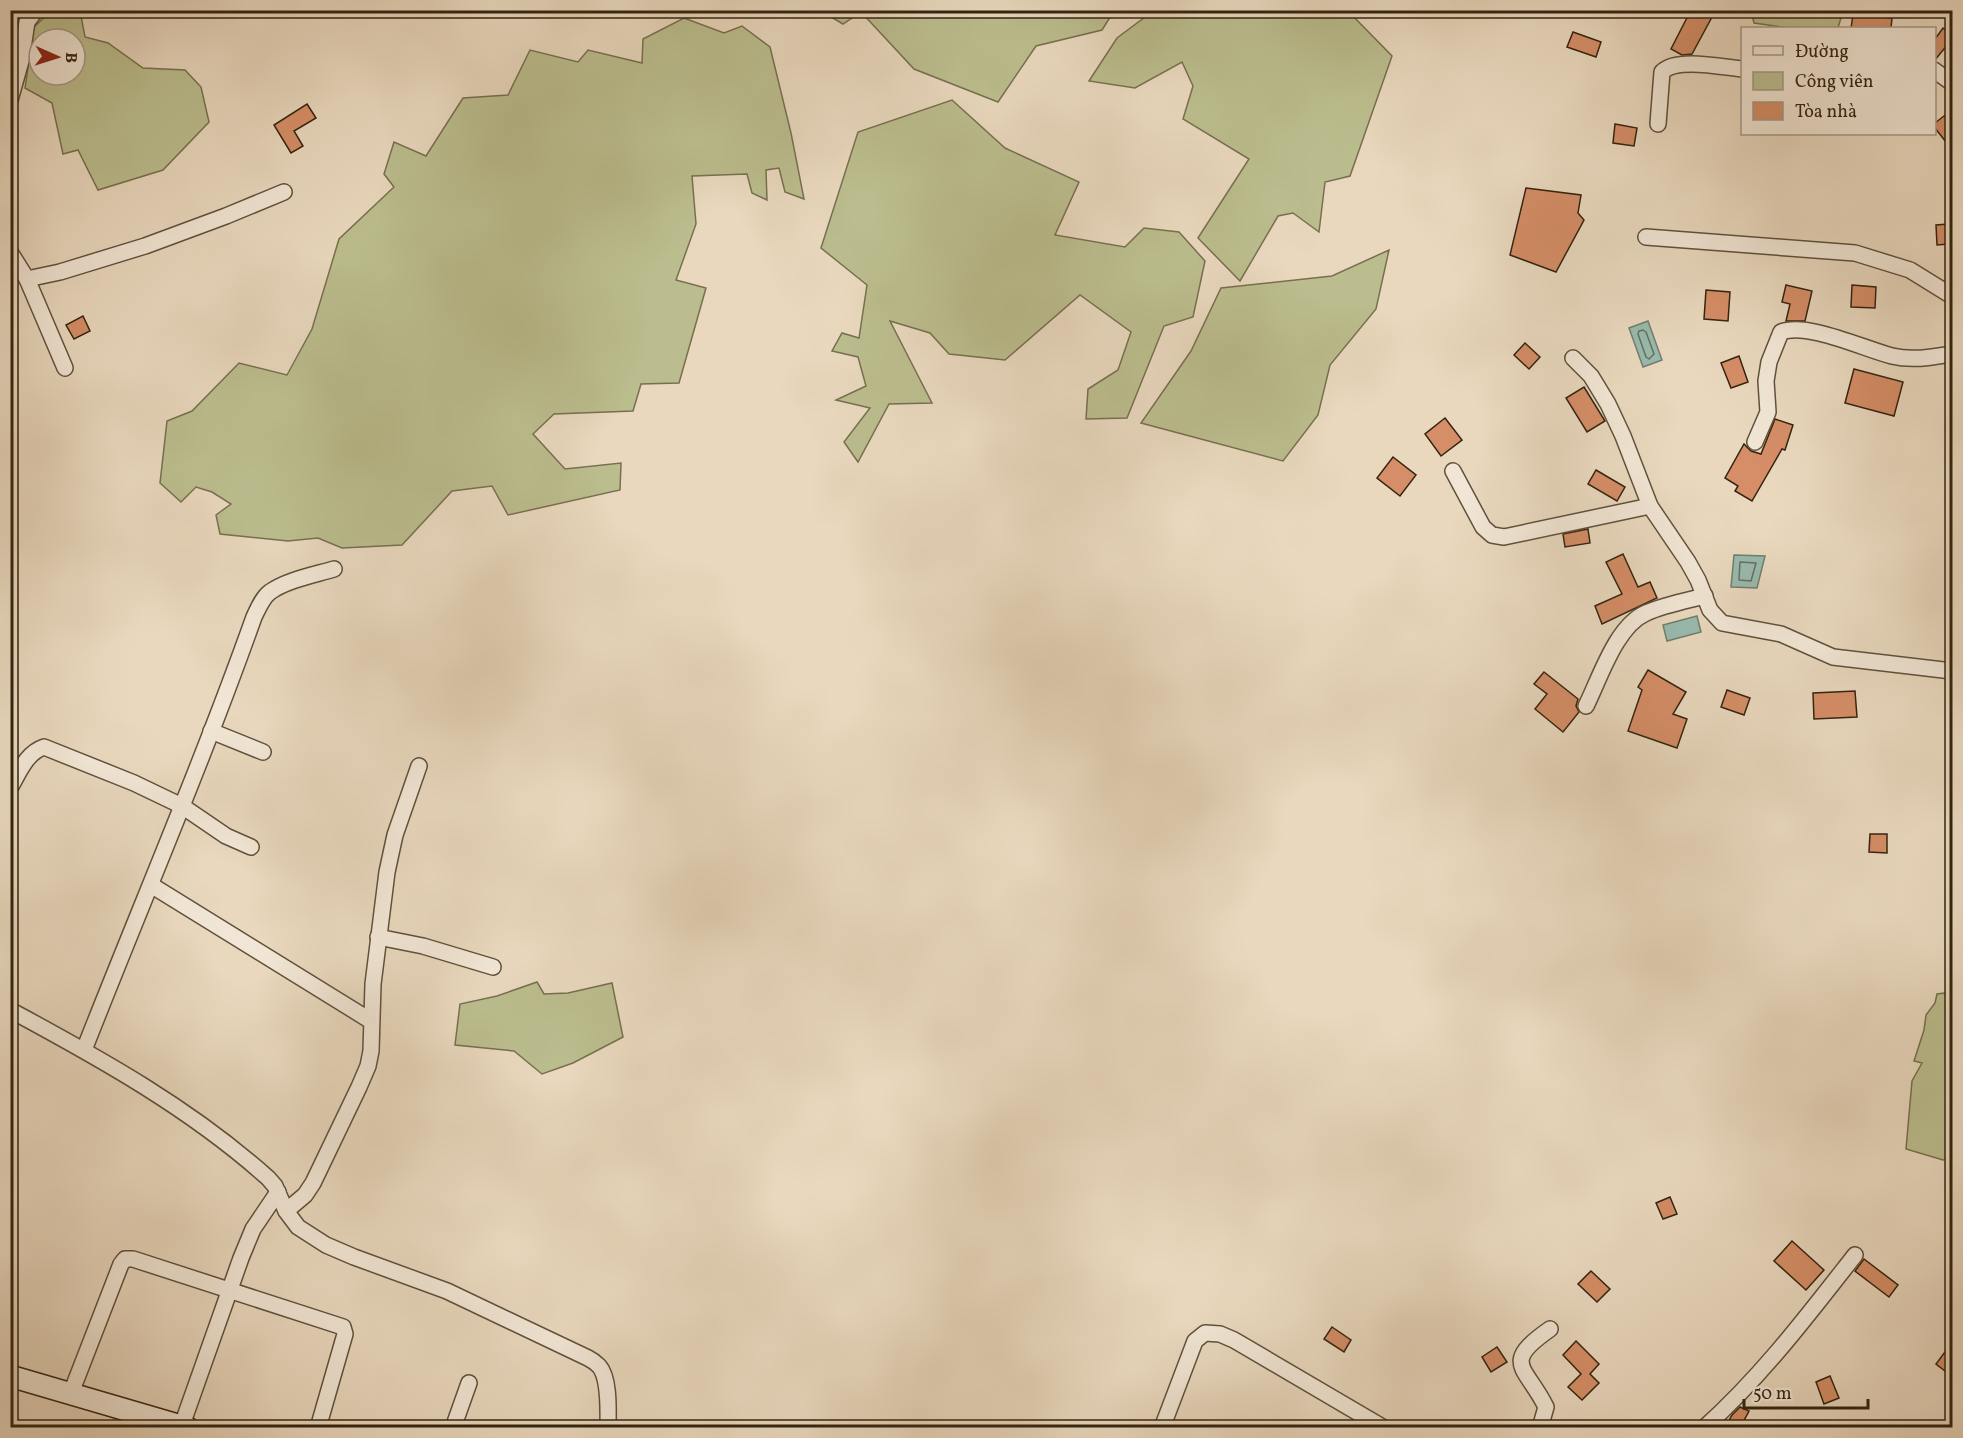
<svg xmlns="http://www.w3.org/2000/svg" width="1963" height="1438" font-family="Vollkorn,serif">
  <rect width="100%" height="100%" fill="#e9d8be"/>
  <filter id="stains"><feTurbulence type="fractalNoise" baseFrequency=".00333" numOctaves="4"/><feColorMatrix values="0 0 0 0 .2 0 0 0 0 .09 0 0 0 0 .02 0 0 0 .5 -.17"/></filter>
  <radialGradient id="worn" r=".72"><stop offset=".6" stop-color="#630" stop-opacity="0"/><stop offset="1" stop-color="#630" stop-opacity=".3"/></radialGradient>
  <g fill="#bbbd8e" stroke="#77704f" stroke-width="1.5" fill-rule="evenodd">
    <path d="M51 11H80L85 37 108 43 143 68 185 70 201 87 209 122 163 170 98 190 78 150 63 154 52 103 25 88 34 27ZM39 39H75V75H39Z"/>
    <polygon points="821,11 1114,11 1102,30 1036,46 998,102 914,69 861,12 843,24"/>
    <polygon points="1137,11 1348,11 1392,56 1350,176 1325,182 1319,232 1293,213 1278,216 1240,281 1198,238 1249,159 1183,119 1193,86 1182,62 1135,88 1089,81 1117,38 1145,17"/>
    <polygon points="1751,11 1751,10 1843,11 1838,28 1789,28 1754,23"/>
    <polygon points="684,18 724,33 742,26 770,47 791,133 804,199 785,192 779,168 766,170 767,200 752,193 747,174 692,176 696,224 676,280 706,288 679,383 641,384 633,411 554,414 533,434 565,469 621,463 620,490 508,515 492,486 452,491 402,545 342,548 318,538 288,541 220,534 216,515 231,504 212,492 196,487 181,502 160,483 167,421 192,411 239,363 287,375 312,329 339,239 394,187 384,174 394,142 426,156 463,98 508,95 530,50 578,62 588,50 642,63 643,39"/>
    <polygon points="952,100 1005,148 1079,182 1055,235 1125,247 1144,228 1179,232 1205,261 1193,317 1164,326 1127,418 1086,419 1088,389 1118,370 1131,332 1080,295 1005,360 949,354 930,333 890,321 932,403 889,404 858,462 844,442 870,408 836,400 866,386 858,357 832,351 842,333 859,338 867,285 821,248 858,132"/>
    <polygon points="1389,250 1376,309 1330,365 1318,415 1283,461 1141,423 1191,351 1221,288 1332,276"/>
    <polygon points="537,982 544,994 568,993 612,983 623,1037 573,1063 542,1074 514,1051 455,1045 460,1004 497,996"/>
    <polygon points="1952,992 1952,1158 1943,1160 1906,1149 1912,1081 1922,1063 1914,1061 1924,1030 1926,1015 1935,1003 1937,994"/>
  </g>
  <g fill="#98baae" stroke="#707e6f" stroke-width="1.5">
    <polygon points="1648,321 1662,360 1643,367 1629,328"/>
    <polygon points="1734,555 1765,556 1757,588 1731,587"/>
    <polygon points="1697,616 1701,632 1667,641 1663,625"/>
  </g>
  <g fill="none" stroke-linecap="round" stroke-linejoin="round">
    <g stroke="#666f5f" stroke-width="1.5">
      <polygon points="1643,330 1646,332 1654,354 1649,359 1646,357 1638,334 1639,331"/>
      <polygon points="1740,562 1756,563 1751,581 1739,580"/>
    </g>
  </g>
  <g fill="#d58e67" stroke="#332410" stroke-width="1.5">
    <polygon points="1691,10 1699,10 1712,17 1692,54 1682,55 1671,49"/>
    <polygon points="1853,15 1892,18 1891,28 1851,28"/>
    <polygon points="1943,28 1953,36 1953,38 1935,60 1935,39"/>
    <polygon points="1573,32 1601,42 1596,57 1567,47"/>
    <polygon points="307,104 316,118 294,131 303,146 291,153 274,125"/>
    <polygon points="1953,109 1953,151 1935,128 1935,123"/>
    <polygon points="1615,124 1637,128 1634,146 1613,143"/>
    <polygon points="1526,188 1581,195 1578,213 1584,220 1556,272 1510,255"/>
    <polygon points="1948,224 1949,244 1937,245 1936,225"/>
    <polygon points="1786,285 1812,291 1805,321 1786,321 1790,304 1782,302"/>
    <polygon points="1852,285 1876,287 1875,308 1851,307"/>
    <polygon points="1706,290 1730,292 1728,321 1704,319"/>
    <polygon points="83,316 90,331 74,339 66,325"/>
    <polygon points="1525,343 1540,357 1529,369 1514,355"/>
    <polygon points="1739,356 1748,382 1731,388 1721,363"/>
    <polygon points="1854,369 1903,382 1894,416 1845,403"/>
    <polygon points="1584,387 1605,421 1587,432 1566,398"/>
    <polygon points="1445,418 1462,440 1441,456 1425,434"/>
    <polygon points="1775,419 1793,425 1785,450 1782,449 1752,501 1735,491 1738,486 1725,478 1744,444 1751,451 1761,454"/>
    <polygon points="1393,457 1416,475 1400,496 1377,478"/>
    <polygon points="1596,470 1625,487 1617,501 1588,484"/>
    <polygon points="1588,529 1590,543 1565,547 1563,534"/>
    <polygon points="1623,554 1638,587 1650,582 1657,598 1602,624 1595,606 1622,594 1606,562"/>
    <polygon points="1648,670 1686,692 1673,714 1687,719 1677,748 1628,731 1642,690 1638,687"/>
    <polygon points="1544,672 1578,699 1576,706 1579,712 1563,732 1535,709 1547,694 1534,684"/>
    <polygon points="1727,690 1750,698 1744,715 1721,707"/>
    <polygon points="1855,691 1857,717 1814,719 1813,693"/>
    <polygon points="1870,834 1887,834 1887,853 1869,852"/>
    <polygon points="1670,1197 1677,1214 1663,1219 1656,1203"/>
    <polygon points="1792,1241 1824,1270 1806,1290 1774,1261"/>
    <polygon points="1864,1259 1898,1285 1889,1297 1855,1271"/>
    <polygon points="1591,1271 1610,1289 1597,1302 1578,1284"/>
    <polygon points="1332,1327 1351,1340 1344,1352 1324,1339"/>
    <polygon points="1576,1341 1599,1364 1590,1374 1599,1383 1582,1400 1568,1387 1581,1374 1563,1355"/>
    <polygon points="1953,1341 1953,1362 1945,1371 1936,1364"/>
    <polygon points="1497,1347 1507,1362 1491,1372 1482,1357"/>
    <polygon points="1830,1376 1839,1398 1824,1404 1816,1382"/>
    <polygon points="1740,1407 1749,1411 1740,1428 1725,1428 1732,1415"/>
  </g>
  <g fill="none" stroke-linecap="round" stroke-linejoin="round">
    <defs>
      <g id="street">
        <polyline points="1934,70 1952,83"/>
        <polyline points="10,100 21,61 27,22 36,10"/>
        <path d="M1658 124 1662 72C1676 57 1722 67 1742 69"/>
        <polyline points="1646,237 1855,253 1910,270 1952,296"/>
        <polyline points="10,252 27,279 60,272 145,246 226,216 284,192"/>
        <polyline points="27,279 65,368"/>
        <polyline points="1573,358 1591,376 1608,404 1623,436 1650,506 1688,562 1698,580 1710,610 1722,623 1781,634 1833,657 1952,671"/>
        <path d="M1755 442 1768 412 1766 381 1769 362 1781 332C1808 322 1864 349 1892 356 1912 361 1933 357 1952 354"/>
        <polyline points="1453,471 1483,527 1492,535 1504,537 1650,506"/>
        <path d="M1586 706C1600 678 1616 626 1646 613 1664 605 1685 601 1705 596"/>
        <polyline points="211,731 263,752"/>
        <path d="M10 788C19 773 26 753 44 747L134 783 182 806 226 836 251 847"/>
        <polyline points="151,885 371,1021"/>
        <polyline points="378,937 423,946 493,967"/>
        <path d="M10 1010C101 1059 191 1109 268 1178L275 1186 286 1211 298 1227 326 1245 354 1257 447 1291 588 1358C592 1360 596 1363 599 1366 610 1378 608 1412 608 1428"/>
        <path d="M84 1050C141 905 202 763 254 617 258 609 262 598 270 592 287 580 314 575 334 569"/>
        <polyline points="286,1211 305,1195 313,1183 359,1087 368,1066 371,1051 373,984 387,872 395,835 419,766"/>
        <polyline points="71,1393 121,1264 125,1259 133,1259 343,1327 345,1334 318,1428"/>
        <polyline points="182,1425 241,1258 253,1229 278,1192"/>
        <polyline points="453,1428 469,1383"/>
        <polyline points="1162,1428 1195,1341 1205,1333 1220,1334 1234,1340 1384,1428"/>
        <path d="M1540 1428 1546 1407C1526 1366 1500 1364 1550 1329"/>
        <path d="M1704 1428C1762 1376 1808 1315 1855 1255"/>
      </g>
      <polyline id="secondary" points="10,1376 188,1428"/>
    </defs>
    <use href="#street" stroke="#60513c" stroke-width="18"/>
    <use href="#secondary" stroke="#332410" stroke-width="24"/>
    <use href="#street" stroke="#f1e6d5" stroke-width="15"/>
    <use href="#secondary" stroke="#f1e6d5" stroke-width="21"/>
  </g>
  <rect width="1963" height="1438" fill="none" stroke="#e9d8be" stroke-width="36"/>
  <rect x="12" y="12" width="1939" height="1414" fill="none" stroke="#332410" stroke-width="3"/>
  <rect x="18" y="18" width="1927" height="1402" fill="none" stroke="#332410" stroke-width="1.5"/>
  <rect x="1741" y="27" width="195" height="108" fill="#f1e6d5" stroke="#a59886" stroke-width="1.5"/>
  <rect x="1753" y="46" width="30" height="9" fill="#f1e6d5" stroke="#a59886" stroke-width="1.5"/>
  <text x="1795" y="57" font-size="18" fill="#332410">Đường</text>
  <rect x="1753" y="72" width="30" height="18" fill="#bbbd8e" stroke="#a59886" stroke-width="1.5"/>
  <text x="1795" y="87" font-size="18" fill="#332410">Công viên</text>
  <rect x="1753" y="102" width="30" height="18" fill="#d58e67" stroke="#a59886" stroke-width="1.5"/>
  <text x="1795" y="117" font-size="18" fill="#332410">Tòa nhà</text>
  <g transform="translate(57 57) rotate(93)"><circle r="28" fill="#f1e6d5" stroke="#a59886" stroke-width="1.5"/>
  <path d="M0-4.5L10 22L0 15L-10 22Z" fill="#8f2418"/>
  <text y="-9" font-size="16" font-weight="bold" text-anchor="middle" fill="#332410">B</text>
  </g>
  <path d="M1744 1399v9h124v-9" fill="none" stroke="#332410" stroke-width="3"/>
  <text x="1753" y="1399" font-size="18" fill="#332410" stroke="#f1e6d5" stroke-width="4.5" paint-order="stroke">50 m</text>
  <rect width="100%" height="100%" filter="url(#stains)"/>
  <rect width="100%" height="100%" fill="url(#worn)"/>
</svg>
